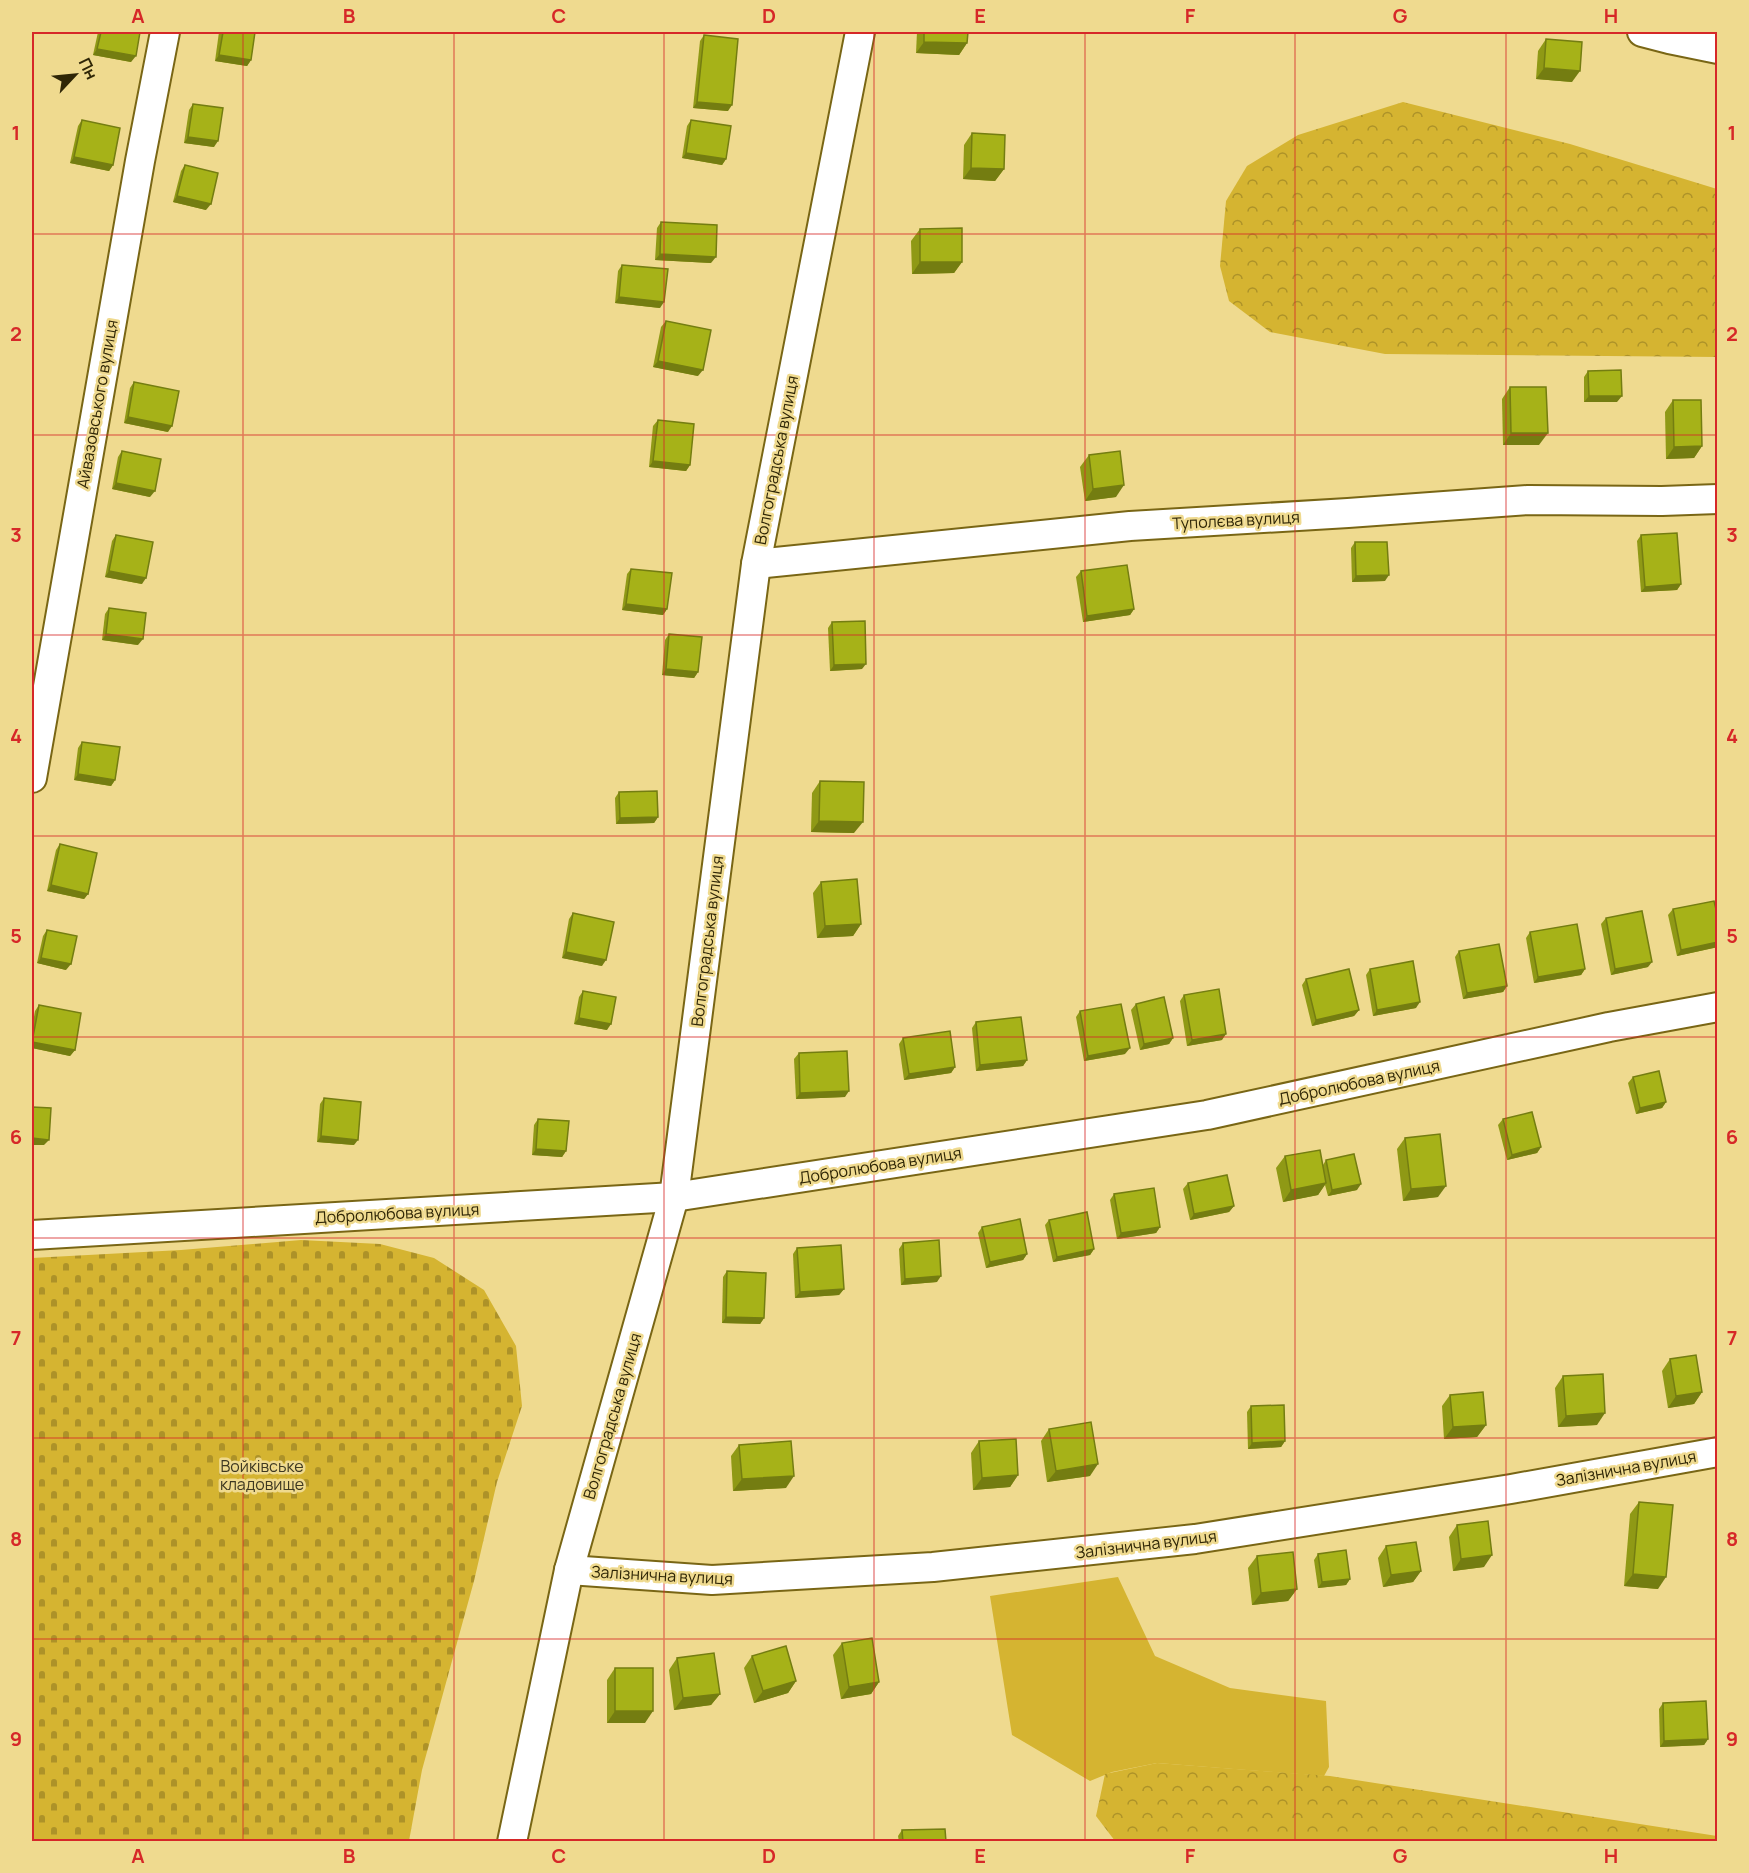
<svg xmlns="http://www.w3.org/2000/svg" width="1749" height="1873" font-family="Manrope,sans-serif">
  <defs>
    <pattern id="forest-crowns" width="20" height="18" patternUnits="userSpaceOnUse" patternTransform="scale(1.5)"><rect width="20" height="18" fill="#d5b431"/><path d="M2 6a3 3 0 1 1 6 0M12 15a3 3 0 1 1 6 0" fill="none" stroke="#ad9228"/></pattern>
    <pattern id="cemetery-stones" width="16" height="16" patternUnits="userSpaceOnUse" patternTransform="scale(1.5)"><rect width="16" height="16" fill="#d5b431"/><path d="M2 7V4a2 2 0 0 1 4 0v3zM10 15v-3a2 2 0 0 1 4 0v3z" fill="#ad9228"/></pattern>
  </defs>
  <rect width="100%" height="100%" fill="#efda8f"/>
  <polygon fill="#d5b431" points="1118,1577 1155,1656 1230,1688 1326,1701 1329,1767 1324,1776 1157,1763 1112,1772 1090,1781 1012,1735 990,1596"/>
  <g fill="url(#forest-crowns)">
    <polygon points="1403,102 1570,144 1717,189 1717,357 1385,354 1270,332 1229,301 1220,266 1226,201 1247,166 1298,135"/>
    <polygon points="1157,1763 1330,1776 1717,1836 1717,1841 1115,1841 1096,1816 1105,1774"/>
  </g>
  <polygon fill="url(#cemetery-stones)" points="301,1240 380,1244 434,1258 484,1290 516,1346 522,1406 497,1482 474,1581 422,1770 409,1841 32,1841 32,1258 181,1250"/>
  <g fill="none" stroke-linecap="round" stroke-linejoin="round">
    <defs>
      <g id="minor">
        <polyline points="1642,32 1669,39 1718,49"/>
        <polyline points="756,564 1130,526 1348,513 1528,500 1662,501 1718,499"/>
        <polyline points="32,778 140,161 165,32"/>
        <polyline points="32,1235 674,1197 1207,1115 1609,1027 1718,1007"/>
        <polyline points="569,1570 712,1580 933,1567 1195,1539 1511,1489 1718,1452"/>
        <polyline points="512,1842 569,1570 674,1197 756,564 860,32"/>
      </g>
    </defs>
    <use href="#minor" stroke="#796615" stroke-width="32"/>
    <use href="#minor" stroke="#fff" stroke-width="28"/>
  </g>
  <g fill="#8f9915">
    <polygon points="98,32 140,32 131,62 93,55"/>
    <polygon points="219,32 255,32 251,60 247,66 215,61"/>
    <polygon points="917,32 968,32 967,43 959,55 916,53"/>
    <polygon points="704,35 728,111 693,108 700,41"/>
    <polygon points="1546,39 1572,82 1536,79 1538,51"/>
    <polygon points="193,104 214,147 184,143 189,110"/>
    <polygon points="82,120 113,165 109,171 70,163 78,126"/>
    <polygon points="691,120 726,159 722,165 682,158 687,126"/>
    <polygon points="972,133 1004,169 995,181 963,179 964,145"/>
    <polygon points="185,165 206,210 173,202 181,171"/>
    <polygon points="661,222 711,263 655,260 657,228"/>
    <polygon points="920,229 962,262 954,273 912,274 911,241"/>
    <polygon points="622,265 660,308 615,303 618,271"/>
    <polygon points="666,321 698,376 653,367 661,327"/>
    <polygon points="1588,371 1617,402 1584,402 1584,377"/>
    <polygon points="134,382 168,432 124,423 130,388"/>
    <polygon points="1510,387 1539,445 1503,445 1502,399"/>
    <polygon points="1673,400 1702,446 1694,458 1666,459 1665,412"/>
    <polygon points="658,420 690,465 686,471 649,467 653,426"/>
    <polygon points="122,451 150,497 112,489 118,457"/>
    <polygon points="1089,455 1116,497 1085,501 1080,467"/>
    <polygon points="116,535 142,584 105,577 112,541"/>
    <polygon points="1641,535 1681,584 1677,590 1641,592 1637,541"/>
    <polygon points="1355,542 1385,581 1352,582 1351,548"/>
    <polygon points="631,569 667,609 663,615 622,610 627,574"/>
    <polygon points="1081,571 1134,609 1130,615 1083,622 1076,577"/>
    <polygon points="109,608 138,645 102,640 105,614"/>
    <polygon points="832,622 862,669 830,671 828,628"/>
    <polygon points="669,634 698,672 694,678 662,675 665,640"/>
    <polygon points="82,742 115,780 111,786 74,780 78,748"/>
    <polygon points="820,781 854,833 811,832 812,793"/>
    <polygon points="619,792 658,817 654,823 616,824 615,798"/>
    <polygon points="60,844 88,894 84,899 47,891 56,850"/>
    <polygon points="821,882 861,924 853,936 817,938 813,893"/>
    <polygon points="1673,909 1718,918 1718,947 1677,956 1668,915"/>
    <polygon points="573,913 602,966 562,958 569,919"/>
    <polygon points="1606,918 1648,967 1611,975 1601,924"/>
    <polygon points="47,930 66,970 37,963 43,936"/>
    <polygon points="1530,932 1585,969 1581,975 1534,983 1526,938"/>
    <polygon points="1459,951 1507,986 1503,992 1463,999 1455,957"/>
    <polygon points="1370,969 1416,1008 1373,1016 1366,975"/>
    <polygon points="1306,979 1359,1010 1354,1016 1312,1026 1302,985"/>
    <polygon points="583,991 607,1030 574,1024 579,997"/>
    <polygon points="1184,995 1222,1040 1187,1046 1180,1001"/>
    <polygon points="1136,1004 1173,1038 1169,1044 1140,1050 1131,1010"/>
    <polygon points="39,1005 75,1050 70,1056 32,1048 32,1028 35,1011"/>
    <polygon points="1080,1011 1125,1054 1084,1061 1076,1017"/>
    <polygon points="976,1022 1027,1060 1023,1066 976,1071 972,1028"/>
    <polygon points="903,1038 955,1067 951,1073 904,1080 899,1044"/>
    <polygon points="799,1053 845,1097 796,1099 794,1059"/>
    <polygon points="1633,1077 1666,1102 1662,1108 1636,1114 1628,1083"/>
    <polygon points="324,1098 354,1145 317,1142 320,1104"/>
    <polygon points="538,1119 566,1151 562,1157 532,1155 534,1125"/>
    <polygon points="1503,1119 1541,1147 1537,1153 1507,1160 1498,1125"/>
    <polygon points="1405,1138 1438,1197 1403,1201 1397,1149"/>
    <polygon points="1285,1156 1323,1165 1326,1160 1357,1190 1328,1196 1325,1185 1318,1195 1283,1202 1276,1168"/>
    <polygon points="1188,1183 1234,1206 1229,1212 1190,1220 1183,1189"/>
    <polygon points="1114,1194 1160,1227 1156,1233 1117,1239 1110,1200"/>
    <polygon points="1049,1220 1094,1249 1090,1255 1053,1262 1045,1225"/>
    <polygon points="982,1227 1027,1254 1023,1260 986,1268 978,1233"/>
    <polygon points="903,1243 937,1282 901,1285 899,1249"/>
    <polygon points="797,1248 844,1289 839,1295 795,1298 793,1254"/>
    <polygon points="727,1271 764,1318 760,1324 722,1323 723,1277"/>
    <polygon points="1670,1359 1702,1392 1694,1404 1668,1408 1662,1371"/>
    <polygon points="1563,1376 1597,1425 1558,1427 1555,1388"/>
    <polygon points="1450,1395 1486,1425 1477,1437 1444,1439 1442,1406"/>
    <polygon points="1251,1406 1285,1441 1281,1447 1248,1449 1247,1412"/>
    <polygon points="1049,1429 1090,1476 1047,1482 1041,1441"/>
    <polygon points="979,1441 1018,1475 1010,1487 973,1490 971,1453"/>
    <polygon points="739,1445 786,1488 733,1491 731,1456"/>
    <polygon points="1639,1502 1658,1589 1624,1586 1630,1514"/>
    <polygon points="1457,1525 1484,1567 1453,1571 1449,1537"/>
    <polygon points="1386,1546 1421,1571 1413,1582 1383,1587 1378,1558"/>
    <polygon points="1318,1554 1350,1579 1346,1585 1318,1588 1314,1560"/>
    <polygon points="1257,1556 1297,1589 1288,1601 1252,1605 1248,1568"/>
    <polygon points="842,1643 879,1682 871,1694 841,1699 833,1655"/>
    <polygon points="752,1656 796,1681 788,1693 754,1703 744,1668"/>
    <polygon points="677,1658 720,1694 711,1705 674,1710 669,1670"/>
    <polygon points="615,1668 645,1723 607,1723 607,1680"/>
    <polygon points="1663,1703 1708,1739 1704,1745 1660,1747 1659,1709"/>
    <polygon points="902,1830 946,1842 899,1842 898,1836"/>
  </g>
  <g fill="#747d11">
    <polygon points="924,42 967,43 959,55 916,53"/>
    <polygon points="97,49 136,56 131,62 93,55"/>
    <polygon points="219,55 251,60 247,66 215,61"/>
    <polygon points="1544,68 1580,71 1572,82 1536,79"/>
    <polygon points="697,102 732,105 728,111 693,108"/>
    <polygon points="188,137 218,141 214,147 184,143"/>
    <polygon points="686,153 726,159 722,165 682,158"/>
    <polygon points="74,157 113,165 109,171 70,163"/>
    <polygon points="971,168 1004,169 995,181 963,179"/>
    <polygon points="177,196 211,204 206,210 173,202"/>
    <polygon points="660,254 716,257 711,263 655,260"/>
    <polygon points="920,262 962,262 954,273 912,274"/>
    <polygon points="619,297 664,302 660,308 615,303"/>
    <polygon points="658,361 703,370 698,376 653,367"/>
    <polygon points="1589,396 1622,396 1617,402 1584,402"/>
    <polygon points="128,417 172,426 168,432 124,423"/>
    <polygon points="1511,433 1548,433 1539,445 1503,445"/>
    <polygon points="1702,446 1694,458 1666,459 1674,447"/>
    <polygon points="653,461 690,465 686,471 649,467"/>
    <polygon points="116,483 155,491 150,497 112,489"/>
    <polygon points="1124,485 1116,497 1085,501 1093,489"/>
    <polygon points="109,571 146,578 142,584 105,577"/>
    <polygon points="1389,575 1385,581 1352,582 1356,576"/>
    <polygon points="1681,584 1677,590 1641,592 1645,587"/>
    <polygon points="626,604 667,609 663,615 622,610"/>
    <polygon points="1134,609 1130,615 1083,622 1087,616"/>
    <polygon points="106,634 143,639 138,645 102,640"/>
    <polygon points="866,664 862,669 830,671 834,665"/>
    <polygon points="666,669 698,672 694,678 662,675"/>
    <polygon points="78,774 115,780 111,786 74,780"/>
    <polygon points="658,817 654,823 616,824 620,818"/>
    <polygon points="819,821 863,822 854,833 811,832"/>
    <polygon points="51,885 88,894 84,899 47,891"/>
    <polygon points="861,924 853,936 817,938 825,926"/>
    <polygon points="1718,942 1718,947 1677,956 1681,950"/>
    <polygon points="566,952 606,960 602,966 562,958"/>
    <polygon points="41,958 71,964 66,970 37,963"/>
    <polygon points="1652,962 1648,967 1611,975 1615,969"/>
    <polygon points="1585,969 1581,975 1534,983 1538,977"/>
    <polygon points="1507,986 1503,992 1463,999 1467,993"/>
    <polygon points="1420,1002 1416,1008 1373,1016 1377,1010"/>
    <polygon points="1359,1010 1354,1016 1312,1026 1316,1020"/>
    <polygon points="579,1018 611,1024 607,1030 574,1024"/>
    <polygon points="1226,1034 1222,1040 1187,1046 1192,1040"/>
    <polygon points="1173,1038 1169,1044 1140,1050 1144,1044"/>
    <polygon points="32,1042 75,1050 70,1056 32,1048"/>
    <polygon points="1130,1048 1125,1054 1084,1061 1088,1056"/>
    <polygon points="1027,1060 1023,1066 976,1071 980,1065"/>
    <polygon points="955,1067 951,1073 904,1080 909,1074"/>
    <polygon points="849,1091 845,1097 796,1099 800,1093"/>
    <polygon points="1666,1102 1662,1108 1636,1114 1640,1108"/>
    <polygon points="321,1136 358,1140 354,1145 317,1142"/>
    <polygon points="32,1138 49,1140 44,1145 32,1145"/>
    <polygon points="1541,1147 1537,1153 1507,1160 1512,1155"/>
    <polygon points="536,1149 566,1151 562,1157 532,1155"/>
    <polygon points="1326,1183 1318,1195 1283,1202 1291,1190"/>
    <polygon points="1361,1184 1357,1190 1328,1196 1332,1190"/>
    <polygon points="1446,1186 1438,1197 1403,1201 1411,1189"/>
    <polygon points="1234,1206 1229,1212 1190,1220 1194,1214"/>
    <polygon points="1160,1227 1156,1233 1117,1239 1121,1233"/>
    <polygon points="1094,1249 1090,1255 1053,1262 1057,1257"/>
    <polygon points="1027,1254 1023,1260 986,1268 990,1262"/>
    <polygon points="941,1276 937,1282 901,1285 905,1279"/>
    <polygon points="844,1289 839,1295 795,1298 800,1292"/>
    <polygon points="726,1317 764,1318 760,1324 722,1323"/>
    <polygon points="1702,1392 1694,1404 1668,1408 1676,1396"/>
    <polygon points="1605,1413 1597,1425 1558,1427 1566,1416"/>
    <polygon points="1486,1425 1477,1437 1444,1439 1453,1427"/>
    <polygon points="1285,1441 1281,1447 1248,1449 1252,1443"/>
    <polygon points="1098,1464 1090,1476 1047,1482 1056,1471"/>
    <polygon points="1018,1475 1010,1487 973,1490 982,1478"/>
    <polygon points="794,1476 786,1488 733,1491 742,1479"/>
    <polygon points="1492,1555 1484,1567 1453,1571 1461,1559"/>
    <polygon points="1421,1571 1413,1582 1383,1587 1391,1575"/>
    <polygon points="1633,1574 1666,1577 1658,1589 1624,1586"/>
    <polygon points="1350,1579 1346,1585 1318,1588 1322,1582"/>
    <polygon points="1297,1589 1288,1601 1252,1605 1261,1593"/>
    <polygon points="796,1681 788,1693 754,1703 763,1691"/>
    <polygon points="879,1682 871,1694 841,1699 849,1687"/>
    <polygon points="720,1694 711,1705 674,1710 683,1698"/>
    <polygon points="615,1711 653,1711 645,1723 607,1723"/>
    <polygon points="1708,1739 1704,1745 1660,1747 1664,1741"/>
  </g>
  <g fill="#a6b218" stroke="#747d11" stroke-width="1.5">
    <polygon points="101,32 140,32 136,56 97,49"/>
    <polygon points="223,32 255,32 251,60 219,55"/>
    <polygon points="924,32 968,32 967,43 924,42"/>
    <polygon points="704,35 738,39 732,105 697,102"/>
    <polygon points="1546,39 1582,42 1580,71 1544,68"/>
    <polygon points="193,104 223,108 218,141 188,137"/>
    <polygon points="82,120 120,128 113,165 74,157"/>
    <polygon points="691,120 731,126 726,159 686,153"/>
    <polygon points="972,133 1005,135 1004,169 971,168"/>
    <polygon points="185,165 218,173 211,204 177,196"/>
    <polygon points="661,222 717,225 716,257 660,254"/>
    <polygon points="962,228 962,262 920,262 920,229"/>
    <polygon points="622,265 668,269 664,302 619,297"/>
    <polygon points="666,321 711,330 703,370 658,361"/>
    <polygon points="1621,370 1622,396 1589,396 1588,371"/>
    <polygon points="134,382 179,391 172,426 128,417"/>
    <polygon points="1510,387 1546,387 1548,433 1511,433"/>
    <polygon points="1673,400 1701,400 1702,446 1674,447"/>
    <polygon points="658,420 694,424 690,465 653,461"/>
    <polygon points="122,451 161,459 155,491 116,483"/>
    <polygon points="1120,451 1124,485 1093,489 1089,455"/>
    <polygon points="1677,533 1681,584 1645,587 1641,535"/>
    <polygon points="116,535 153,542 146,578 109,571"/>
    <polygon points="1355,542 1387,542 1389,575 1356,576"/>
    <polygon points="1127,565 1134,609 1087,616 1081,571"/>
    <polygon points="631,569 672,573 667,609 626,604"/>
    <polygon points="109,608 146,613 143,639 106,634"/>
    <polygon points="865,621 866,664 834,665 832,622"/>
    <polygon points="669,634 702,637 698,672 666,669"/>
    <polygon points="82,742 120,747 115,780 78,774"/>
    <polygon points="820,781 864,782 863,822 819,821"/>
    <polygon points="657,791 658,817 620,818 619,792"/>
    <polygon points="60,844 97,853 88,894 51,885"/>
    <polygon points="857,879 861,924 825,926 821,882"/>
    <polygon points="1714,901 1718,918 1718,942 1681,950 1673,909"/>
    <polygon points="1642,911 1652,962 1615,969 1606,918"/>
    <polygon points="573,913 614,922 606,960 566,952"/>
    <polygon points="1577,924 1585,969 1538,977 1530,932"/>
    <polygon points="47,930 77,936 71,964 41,958"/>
    <polygon points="1499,944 1507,986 1467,993 1459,951"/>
    <polygon points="1413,961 1420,1002 1377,1010 1370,969"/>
    <polygon points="1349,969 1359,1010 1316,1020 1306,979"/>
    <polygon points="1219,989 1226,1034 1192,1040 1184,995"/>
    <polygon points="583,991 616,997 611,1024 579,1018"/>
    <polygon points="1164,997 1173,1038 1144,1044 1136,1004"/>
    <polygon points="1121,1004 1130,1048 1088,1056 1080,1011"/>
    <polygon points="39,1005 81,1013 75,1050 32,1042"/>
    <polygon points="1021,1017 1027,1060 980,1065 976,1022"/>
    <polygon points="950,1031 955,1067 909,1074 903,1038"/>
    <polygon points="847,1051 849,1091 800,1093 799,1053"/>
    <polygon points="1659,1071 1666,1102 1640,1108 1633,1077"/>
    <polygon points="324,1098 361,1102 358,1140 321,1136"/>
    <polygon points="32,1107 51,1108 49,1140 32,1138"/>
    <polygon points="1532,1112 1541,1147 1512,1155 1503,1119"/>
    <polygon points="538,1119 569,1121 566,1151 536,1149"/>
    <polygon points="1440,1134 1446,1186 1411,1189 1405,1138"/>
    <polygon points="1320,1150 1326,1183 1291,1190 1285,1156"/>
    <polygon points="1354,1154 1361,1184 1332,1190 1326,1160"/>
    <polygon points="1227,1175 1234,1206 1194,1214 1188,1183"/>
    <polygon points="1154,1188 1160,1227 1121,1233 1114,1194"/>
    <polygon points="1087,1212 1094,1249 1057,1257 1049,1220"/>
    <polygon points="1020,1219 1027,1254 990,1262 982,1227"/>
    <polygon points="939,1240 941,1276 905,1279 903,1243"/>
    <polygon points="841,1245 844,1289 800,1292 797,1248"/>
    <polygon points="727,1271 766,1273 764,1318 726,1317"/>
    <polygon points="1696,1355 1702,1392 1676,1396 1670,1359"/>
    <polygon points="1603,1374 1605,1413 1566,1416 1563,1376"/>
    <polygon points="1483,1392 1486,1425 1453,1427 1450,1395"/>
    <polygon points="1284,1405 1285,1441 1252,1443 1251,1406"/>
    <polygon points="1091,1422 1098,1464 1056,1471 1049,1429"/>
    <polygon points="1016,1439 1018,1475 982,1478 979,1441"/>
    <polygon points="791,1441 794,1476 742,1479 739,1445"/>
    <polygon points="1639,1502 1673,1505 1666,1577 1633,1574"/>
    <polygon points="1488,1521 1492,1555 1461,1559 1457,1525"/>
    <polygon points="1416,1542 1421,1571 1391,1575 1386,1546"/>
    <polygon points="1346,1550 1350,1579 1322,1582 1318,1554"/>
    <polygon points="1293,1552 1297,1589 1261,1593 1257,1556"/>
    <polygon points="872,1638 879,1682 849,1687 842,1643"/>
    <polygon points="786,1646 796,1681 763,1691 752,1656"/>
    <polygon points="714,1653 720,1694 683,1698 677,1658"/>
    <rect x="615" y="1668" width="38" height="43"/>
    <polygon points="1706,1701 1708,1739 1664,1741 1663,1703"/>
    <polygon points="945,1829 946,1842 903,1842 902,1830"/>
  </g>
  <path fill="none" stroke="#d62828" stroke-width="1.5" stroke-opacity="0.55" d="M243 32V1842M454 32V1842M664 32V1842M874 32V1842M1085 32V1842M1295 32V1842M1506 32V1842M32 234H1718M32 435H1718M32 635H1718M32 836H1718M32 1037H1718M32 1238H1718M32 1438H1718M32 1639H1718"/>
  <g text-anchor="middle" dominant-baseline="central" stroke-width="5" stroke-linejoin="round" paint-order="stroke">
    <g font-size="16" fill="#2f2606" stroke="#efda8f">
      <text transform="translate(97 404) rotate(-80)">Айвазовського вулиця</text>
      <text transform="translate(776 460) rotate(-79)">Волгоградська вулиця</text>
      <text transform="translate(1236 520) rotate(-3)">Туполєва вулиця</text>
      <text transform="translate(707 941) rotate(-83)">Волгоградська вулиця</text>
      <text transform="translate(1359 1082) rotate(-12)">Добролюбова вулиця</text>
      <text transform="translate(880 1165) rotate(-9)">Добролюбова вулиця</text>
      <text transform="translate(397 1213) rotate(-3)">Добролюбова вулиця</text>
      <text transform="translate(612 1416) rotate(-74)">Волгоградська вулиця</text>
      <text transform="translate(1626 1468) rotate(-10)">Залізнична вулиця</text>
      <text transform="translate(1146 1544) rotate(-7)">Залізнична вулиця</text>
      <text transform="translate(662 1575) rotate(3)">Залізнична вулиця</text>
    </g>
    <g font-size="16" fill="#3e3821" stroke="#efda8f">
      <text x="262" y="1466">Войківське<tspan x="262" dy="18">кладовище</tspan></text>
    </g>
  </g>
  <rect width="1749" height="1873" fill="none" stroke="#efda8f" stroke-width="66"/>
  <g transform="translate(75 75) rotate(64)" stroke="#efda8f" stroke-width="4.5" paint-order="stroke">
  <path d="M0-4.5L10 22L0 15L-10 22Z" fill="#2f2606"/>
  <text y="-9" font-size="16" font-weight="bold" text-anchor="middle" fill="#2f2606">Пн</text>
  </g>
  <rect x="33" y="33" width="1683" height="1807" fill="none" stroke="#d62828" stroke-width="2"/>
  <g font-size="20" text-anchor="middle" font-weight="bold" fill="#d62828">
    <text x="138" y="23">A</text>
    <text x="349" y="23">B</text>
    <text x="559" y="23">C</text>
    <text x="769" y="23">D</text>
    <text x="980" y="23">E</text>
    <text x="1190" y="23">F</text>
    <text x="1400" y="23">G</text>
    <text x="1611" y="23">H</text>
    <text x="16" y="140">1</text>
    <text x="1732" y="140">1</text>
    <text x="16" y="341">2</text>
    <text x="1732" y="341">2</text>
    <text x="16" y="542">3</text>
    <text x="1732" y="542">3</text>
    <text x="16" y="743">4</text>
    <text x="1732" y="743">4</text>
    <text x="16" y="943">5</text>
    <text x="1732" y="943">5</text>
    <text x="16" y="1144">6</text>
    <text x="1732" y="1144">6</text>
    <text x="16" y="1345">7</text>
    <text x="1732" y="1345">7</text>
    <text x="16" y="1546">8</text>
    <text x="1732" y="1546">8</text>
    <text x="16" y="1746">9</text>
    <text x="1732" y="1746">9</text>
    <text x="138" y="1863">A</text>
    <text x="349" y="1863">B</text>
    <text x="559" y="1863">C</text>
    <text x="769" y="1863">D</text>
    <text x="980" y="1863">E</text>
    <text x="1190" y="1863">F</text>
    <text x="1400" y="1863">G</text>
    <text x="1611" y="1863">H</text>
  </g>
</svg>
